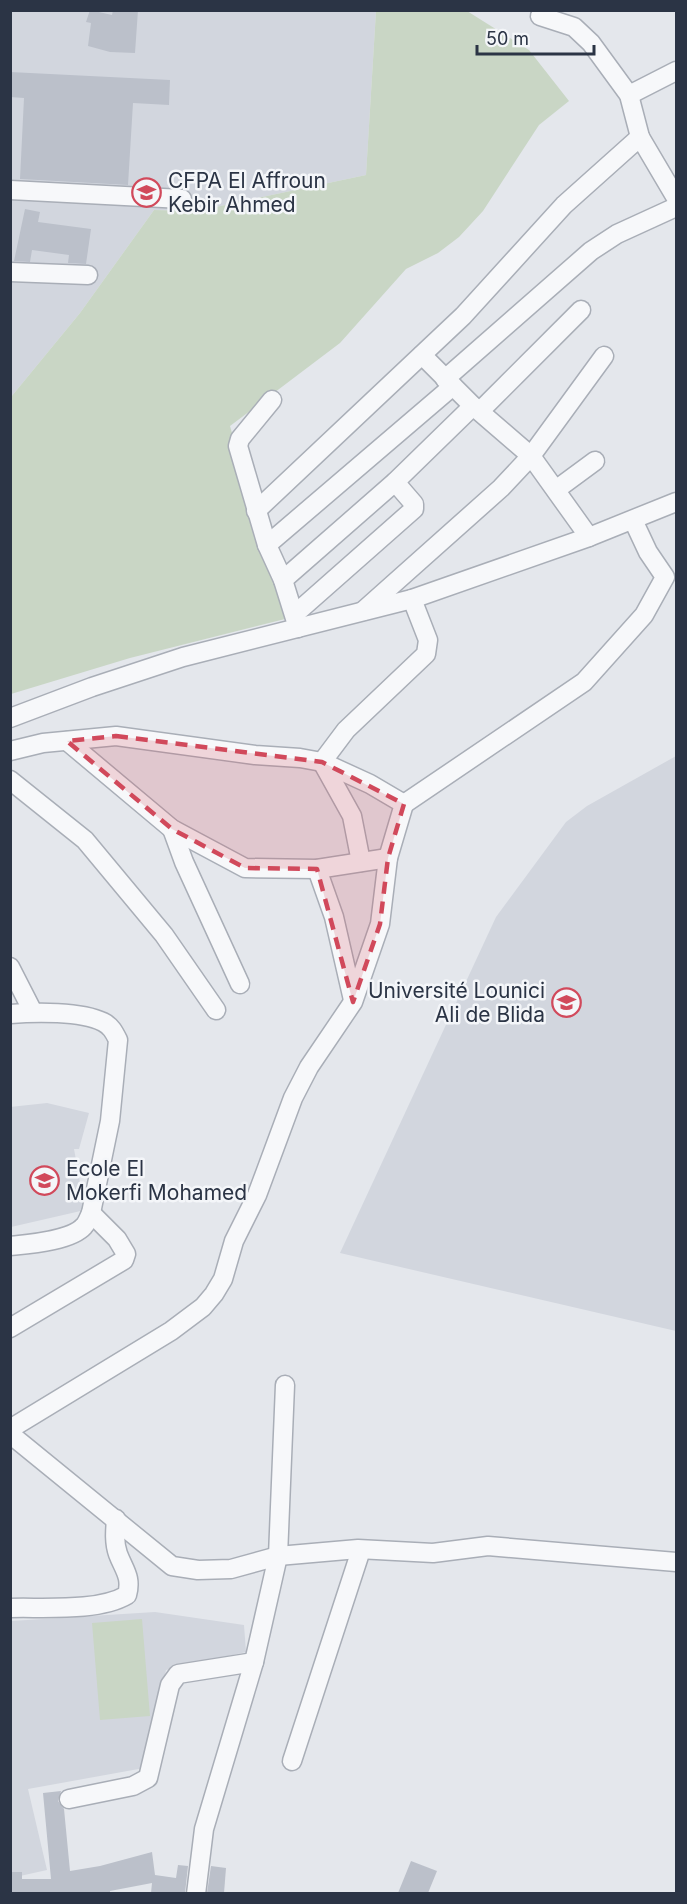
<svg xmlns="http://www.w3.org/2000/svg" width="687" height="1904" font-family="Inter,sans-serif">
  <rect width="100%" height="100%" fill="#e4e7ec"/>
  <g fill="#d2d6de">
    <polygon points="11,11 376,11 366,175 197,211 154,210 80,313 11,397"/>
    <polygon points="676,756 676,1331 340,1253 496,917 566,822 587,806"/>
    <polygon points="47,1103 89,1113 79,1149 74,1149 85,1210 11,1227 10,1107"/>
    <polygon points="155,1612 244,1625 246,1652 166,1670 144,1768 28,1789 47,1870 11,1878 11,1621"/>
  </g>
  <g fill="#c9d6c5">
    <polygon points="376,11 467,11 529,50 569,101 539,125 483,211 459,237 438,253 406,269 340,343 230,426 285,619 130,658 11,694 11,397 80,313 154,210 197,211 366,175"/>
    <polygon points="142,1619 150,1716 100,1720 92,1623"/>
  </g>
  <g fill="#bbc0ca">
    <polygon points="90,10 112,15 113,10 138,10 135,53 110,52 88,46 91,23 86,22"/>
    <polygon points="10,72 170,80 169,105 133,103 128,185 20,179 24,98 10,97"/>
    <polygon points="25,209 40,212 38,222 91,229 86,264 68,263 69,255 32,250 30,262 14,261"/>
    <polygon points="61,1791 58,1801 64,1809 70,1871 100,1866 152,1852 155,1875 176,1878 178,1865 188,1866 185,1893 151,1893 152,1883 110,1891 110,1893 10,1893 10,1872 22,1872 22,1879 51,1879 43,1793"/>
    <polygon points="411,1861 437,1871 428,1893 398,1893"/>
    <polygon points="211,1866 226,1868 224,1893 207,1893"/>
  </g>
  <g fill="none" stroke-linecap="round" stroke-linejoin="round">
    <defs>
      <g id="minor">
        <polyline points="540,16 574,27 591,43 629,95 640,137"/>
        <polyline points="629,95 676,71"/>
        <polyline points="10,190 182,199"/>
        <polyline points="10,272 88,275"/>
        <polyline points="422,355 473,406 531,456 589,537"/>
        <polyline points="445,379 591,251 617,234 676,207"/>
        <polyline points="272,400 240,439 238,446 267,545 283,580 298,628"/>
        <polyline points="480,411 581,310"/>
        <polyline points="557,489 595,461"/>
        <polyline points="256,511 463,316 564,205 640,137 676,198"/>
        <polyline points="267,545 453,386"/>
        <polyline points="283,580 395,482 473,406"/>
        <polyline points="363,611 501,488 531,456 604,356"/>
        <polyline points="295,614 414,509 414,504 395,482"/>
        <polyline points="10,718 92,687 183,657 412,599 589,537 676,502"/>
        <polyline points="67,741 172,829 245,868 317,869 388,858"/>
        <polyline points="10,751 43,743 116,736 255,755 300,758 322,762 370,784 404,804 388,858 380,924 353,1002 309,1067 293,1098 257,1195 234,1241 223,1279 214,1294 203,1307 171,1331 10,1429"/>
        <polyline points="10,780 85,840 164,935 216,1010"/>
        <polyline points="404,804 584,682 644,615 665,577 648,552 633,520"/>
        <polyline points="172,829 184,862 240,984"/>
        <polyline points="361,862 352,816 322,762 346,730 426,654 428,640 412,599"/>
        <polyline points="317,869 334,917 353,1000"/>
        <polyline points="10,967 33,1012"/>
        <path d="M10 1014C35 1012 81 1011 103 1022 111 1026 114 1032 118 1040L110 1121 91 1213C89 1217 87 1223 84 1226 71 1241 29 1244 10 1246"/>
        <polyline points="10,1328 124,1260 126,1254 117,1239 91,1213"/>
        <polyline points="10,1434 172,1566 198,1570 231,1569 278,1556 358,1549 433,1553 488,1546 676,1562"/>
        <path d="M10 1608C44 1607 98 1612 127 1595 132 1577 124 1570 118 1554 114 1543 115 1531 116 1519"/>
        <polyline points="292,1761 361,1550"/>
        <polyline points="69,1799 133,1786 148,1778 170,1685 178,1674 254,1662"/>
        <polyline points="196,1894 204,1829 254,1662 278,1556 285,1385"/>
      </g>
    </defs>
    <use href="#minor" stroke="#a9aeb7" stroke-width="21"/>
    <use href="#minor" stroke="#f7f8fa" stroke-width="18"/>
  </g>
  <path fill="#d1495b" fill-opacity="0.2" stroke="#d1495b" stroke-width="4.5" stroke-dasharray="12 8" stroke-linejoin="round" d="M116 736 322 762 404 804 388 858 380 924 353 1002 317 869 245 868 232 861 172 829 67 741Z"/>
  <defs>
    <symbol id="university-ring" viewBox="-11 -11 22 22"><circle r="9.5" fill="#f4f6f9" stroke="#d1495b" stroke-width="1.5"/><path d="M0-5L7-2L0 1L-7-2ZM-4 1L0 2.5L4 1V4Q0 6-4 4Z" fill="#d1495b"/></symbol>
    <symbol id="school-ring" viewBox="-11 -11 22 22"><circle r="9.5" fill="#f4f6f9" stroke="#d1495b" stroke-width="1.5"/><path d="M0-5L7-2L0 1L-7-2ZM-4 1L0 2.5L4 1V4Q0 6-4 4Z" fill="#d1495b"/></symbol>
  </defs>
  <g fill-rule="evenodd">
    <use href="#university-ring" x="130" y="176" width="33" height="33"/>
    <use href="#university-ring" x="550" y="986" width="33" height="33"/>
    <use href="#school-ring" x="28" y="1164" width="33" height="33"/>
  </g>
  <g text-anchor="middle" dominant-baseline="central" stroke-width="5" stroke-linejoin="round" paint-order="stroke">
    <g font-size="21" fill="#2b3445" stroke="#f4f6f9" text-anchor="start">
      <text x="168" y="180">CFPA El Affroun<tspan x="168" dy="24">Kebir Ahmed</tspan></text>
      <text x="545" y="990" text-anchor="end">Université Lounici<tspan x="545" dy="24">Ali de Blida</tspan></text>
      <text x="66" y="1168">Ecole El<tspan x="66" dy="24">Mokerfi Mohamed</tspan></text>
    </g>
  </g>
  <rect width="687" height="1904" fill="none" stroke="#2b3445" stroke-width="24"/>
  <path d="M477 45v9h117v-9" fill="none" stroke="#2b3445" stroke-width="3"/>
  <text x="486" y="45" font-size="18" fill="#2b3445" stroke="#f4f6f9" stroke-width="4.5" paint-order="stroke">50 m</text>
</svg>
